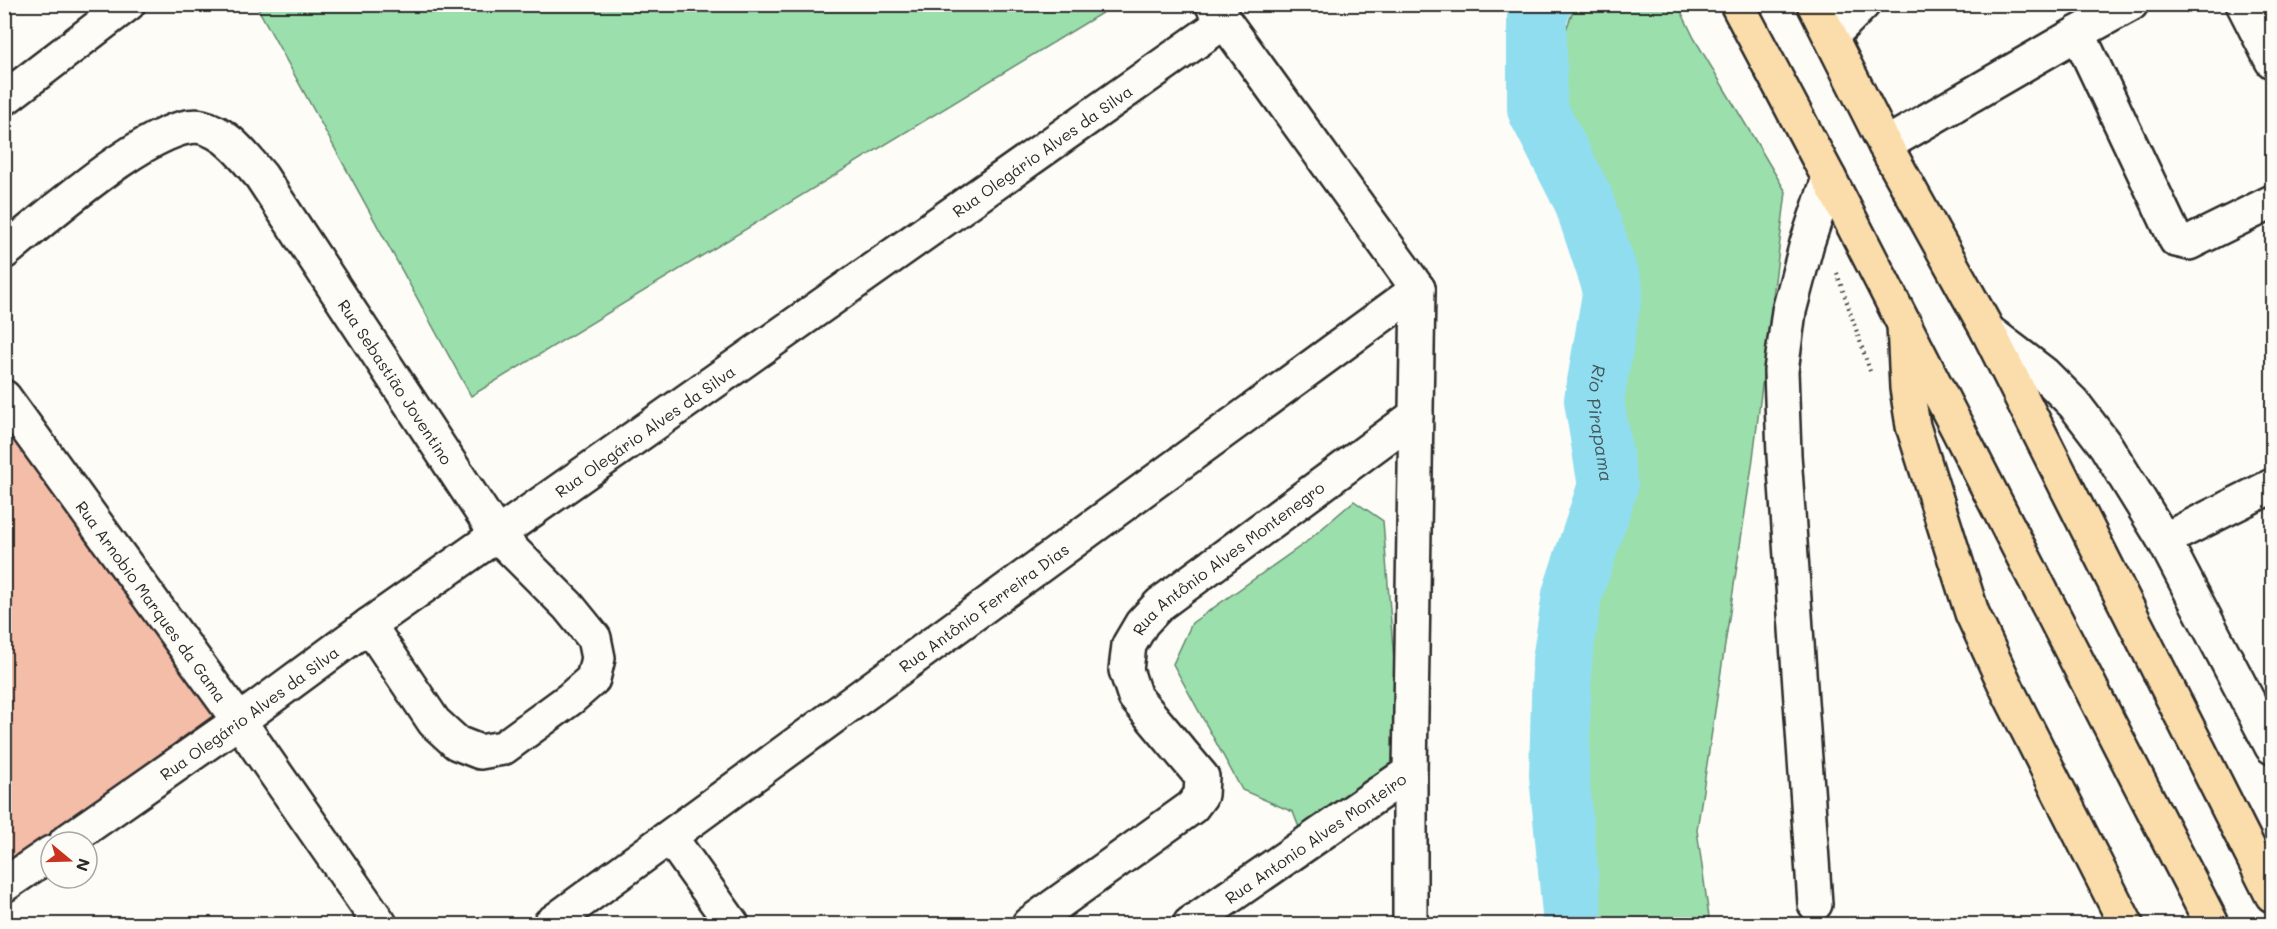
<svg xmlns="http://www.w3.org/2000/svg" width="2277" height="929" font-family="Mali,sans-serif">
  <rect width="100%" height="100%" fill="#fdfcf7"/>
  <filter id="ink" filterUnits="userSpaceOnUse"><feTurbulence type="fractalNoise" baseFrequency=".0167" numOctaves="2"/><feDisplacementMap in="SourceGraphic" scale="12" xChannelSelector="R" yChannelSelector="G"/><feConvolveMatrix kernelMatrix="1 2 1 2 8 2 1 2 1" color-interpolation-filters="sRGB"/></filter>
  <g filter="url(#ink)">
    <g fill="#9bdfac" stroke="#63856c" stroke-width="1.5">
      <polygon points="256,5 1115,5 471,396"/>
      <polygon points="1575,5 1678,5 1694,38 1786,192 1752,466 1697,830 1710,924 1593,924 1576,721 1596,572 1628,490 1621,410 1632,314 1633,257 1595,187 1582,149 1553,88 1562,41"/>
      <polygon points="1354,501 1383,521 1402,763 1300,830 1293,812 1242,790 1173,664 1192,623 1305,543"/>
    </g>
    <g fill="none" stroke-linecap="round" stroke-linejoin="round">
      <path stroke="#90ddf0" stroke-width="60" id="s1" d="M1542 4 1537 17V109L1583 199 1613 289 1594 400 1608 486 1572 595 1562 661 1559 775 1573 924"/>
    </g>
    <polygon fill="#f4bda7" stroke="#2b2b2b" stroke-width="1.5" points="4,423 214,715 4,867"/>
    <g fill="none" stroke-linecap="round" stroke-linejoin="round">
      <defs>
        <g id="minor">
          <polyline points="1212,4 1418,289"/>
          <polyline points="2243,4 2272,61"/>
          <polyline points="2078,33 2131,4"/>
          <polyline points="1831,36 1863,4"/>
          <polyline points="4,99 128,4"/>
          <polyline points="1885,145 2078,33 2176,240 2189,243 2272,202"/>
          <path id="s2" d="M4 252C42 222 157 117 202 127 228 133 245 158 261 176L497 535 568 606 594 638 598 658 593 679 570 699 503 748 480 752 457 743 434 722 369 625"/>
          <polyline points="1988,331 2043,373 2074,404 2106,446 2164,540 2272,747"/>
          <path id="s3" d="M4 397 239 721 380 924"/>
          <polyline points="2164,540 2272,486"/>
          <polyline points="670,837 732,924"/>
          <path id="s4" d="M66 842 239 721 369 625 1224 22"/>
          <polyline points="4,885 51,853"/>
          <polyline points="1815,904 1784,455 1781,371 1789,311 1807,243 1829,178"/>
          <path id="s5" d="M550 924 1418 289"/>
          <path id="s6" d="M1029 924 1192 807 1201 795 1202 777 1135 697 1126 670 1129 645 1142 623 1160 604 1416 415"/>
          <path id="s7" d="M1190 924 1410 772"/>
          <polyline points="1410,924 1410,772 1418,289"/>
        </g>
        <polyline id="major" points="1904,324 1907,388 1913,426 1972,613 2010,695 2126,924"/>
        <g id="highway">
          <polyline points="1737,4 1829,178 2212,924"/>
          <polyline points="1814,4 1885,145 1988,331 2272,895"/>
        </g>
      </defs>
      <use href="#minor" stroke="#2b2b2b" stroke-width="38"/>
      <use href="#major" stroke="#2b2b2b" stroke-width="38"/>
      <use href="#highway" stroke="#2b2b2b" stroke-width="38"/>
      <polyline stroke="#2b2b2b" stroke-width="4" stroke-dasharray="1.5 4.5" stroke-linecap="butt" points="1837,273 1870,371"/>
      <use href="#minor" stroke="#fdfcf7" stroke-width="33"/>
      <use href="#major" stroke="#faddab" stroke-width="33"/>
      <use href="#highway" stroke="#faddab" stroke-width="33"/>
    </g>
  </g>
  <g text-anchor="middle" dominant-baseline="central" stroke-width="5" stroke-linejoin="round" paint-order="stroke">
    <g font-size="16" fill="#2b2b2b" stroke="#fdfcf7">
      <text stroke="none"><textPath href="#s4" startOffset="1196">Rua Olegário Alves da Silva</textPath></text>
      <text stroke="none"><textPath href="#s2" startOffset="562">Rua Sebastião Joventino</textPath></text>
      <text stroke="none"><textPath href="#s4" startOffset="710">Rua Olegário Alves da Silva</textPath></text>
      <text stroke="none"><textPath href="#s6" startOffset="525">Rua Antônio Alves Montenegro</textPath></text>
      <text stroke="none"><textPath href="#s3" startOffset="252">Rua Arnobio Marques da Gama</textPath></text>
      <text stroke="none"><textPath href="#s5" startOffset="537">Rua Antônio Ferreira Dias</textPath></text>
      <text stroke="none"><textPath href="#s4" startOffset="224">Rua Olegário Alves da Silva</textPath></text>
      <text stroke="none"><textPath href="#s7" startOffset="152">Rua Antonio Alves Monteiro</textPath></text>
    </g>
    <g font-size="18" font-style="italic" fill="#44585c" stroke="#fdfcf7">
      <text stroke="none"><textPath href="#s1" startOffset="438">Rio Pirapama</textPath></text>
    </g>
  </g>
  <rect width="2277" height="929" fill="none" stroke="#fdfcf7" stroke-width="24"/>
  <rect x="12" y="12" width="2253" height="905" fill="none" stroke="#2b2b2b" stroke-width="2" filter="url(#ink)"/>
  <g transform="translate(69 860) rotate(109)"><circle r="28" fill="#fdfcf7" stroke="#a9a8a5" stroke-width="1.5"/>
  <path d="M0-4.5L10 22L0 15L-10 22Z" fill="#c8321e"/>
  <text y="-9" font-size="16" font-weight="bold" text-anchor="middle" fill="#2b2b2b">N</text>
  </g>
</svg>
